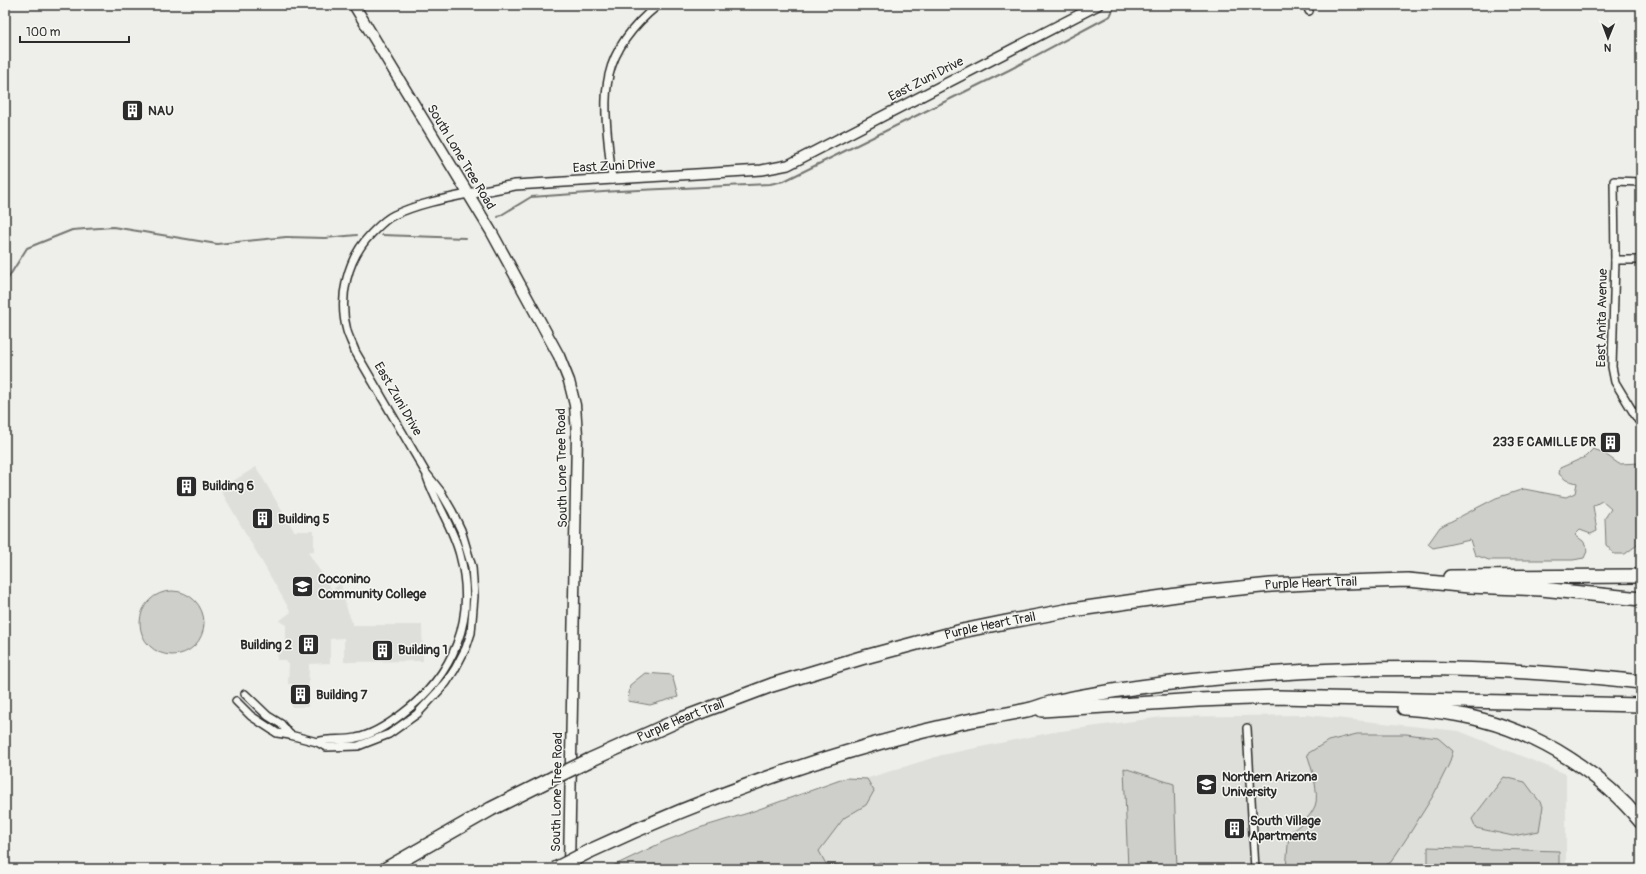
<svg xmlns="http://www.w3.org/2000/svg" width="1646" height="874" font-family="Pangolin,sans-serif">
  <rect width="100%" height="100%" fill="#eeeeea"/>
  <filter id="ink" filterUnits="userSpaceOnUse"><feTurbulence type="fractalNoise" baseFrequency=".025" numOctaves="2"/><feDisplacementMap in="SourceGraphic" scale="8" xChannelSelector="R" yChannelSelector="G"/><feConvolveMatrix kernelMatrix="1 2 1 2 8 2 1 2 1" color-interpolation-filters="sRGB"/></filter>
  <g filter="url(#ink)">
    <g fill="#dededb">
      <polygon points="256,467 294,531 314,531 314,551 308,552 332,590 341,583 346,606 353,625 422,625 423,661 344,662 344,638 330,639 330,663 309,664 308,707 292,707 292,684 288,684 289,664 287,664 286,660 277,660 278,651 286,650 286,625 279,621 291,612 220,489"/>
      <polygon points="1307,715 1459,731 1566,774 1566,869 611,869 814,795 942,755 1054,732 1162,717"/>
    </g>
    <g fill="#cececa" stroke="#7c7c7a">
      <polygon points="1593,449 1602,452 1619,464 1641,463 1641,542 1625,554 1614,554 1606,545 1605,518 1611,509 1602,501 1593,506 1597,531 1591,534 1580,530 1575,535 1583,541 1588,549 1584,558 1573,560 1489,560 1475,555 1470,540 1433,548 1428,544 1440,527 1496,498 1524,489 1566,497 1575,493 1577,483 1566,480 1559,474 1560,468 1585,457"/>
      <circle cx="172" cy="623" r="32"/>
      <polygon points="645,673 672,675 678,697 650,705 628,701 630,685"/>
      <path d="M1357 734H1406L1438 738 1453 751 1449 764 1433 796 1410 833 1391 862 1380 869H1286L1289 833C1299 826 1310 818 1315 806 1320 795 1311 765 1307 754L1328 741Z"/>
      <polygon points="1124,768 1174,784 1177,869 1128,869"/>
      <polygon points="1504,777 1525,782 1543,806 1539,831 1513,836 1476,828 1472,819"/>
      <polygon points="846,778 867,779 874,791 866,805 844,818 819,851 826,864 861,867 881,862 889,869 611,869 613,866 665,841 699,828 748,813"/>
      <polygon points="1428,847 1559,851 1559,869 1428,869"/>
    </g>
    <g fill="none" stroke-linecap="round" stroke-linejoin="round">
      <g stroke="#757573" stroke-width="2">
        <polyline points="498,217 531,197 618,191 770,184 784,181 1009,70 1110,16 1113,10"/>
        <polyline points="382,235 465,238"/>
        <polyline points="5,283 27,248 72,230 113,227 217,244 286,237 325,238 357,235"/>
      </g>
      <defs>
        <g id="minor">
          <polyline points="1307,5 1309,11"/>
          <path d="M612 180C605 104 591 59 658 5"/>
          <polyline points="1615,260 1641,260"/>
          <polyline points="1638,420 1615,382 1612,367 1615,260 1614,181 1641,182"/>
          <polyline points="245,694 268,716 281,724 290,735"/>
          <path d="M236 701 251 716 277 733 290 735 317 742 326 747 358 746 389 734 417 714 446 683 455 669 466 648 471 633 474 596 472 567 461 530 452 511 441 492 426 473 355 351C353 345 349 338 347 331 338 298 347 259 371 234 378 227 385 219 394 215 418 204 443 199 468 194"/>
          <polyline points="1247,728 1255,869"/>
          <path d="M317 742C330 738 343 741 356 738 372 735 389 724 402 714 454 675 477 619 460 555 453 527 436 504 427 477"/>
        </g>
        <polyline id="tertiary" points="468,194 515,185 762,170 788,165 1098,5"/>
        <polyline id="secondary" points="354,5 492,233 559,356 569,381 575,405 577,435 569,867"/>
        <g id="motorway">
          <polyline points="1450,577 1641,576"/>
          <path d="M1404 708C1430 710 1457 713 1482 720 1543 736 1601 773 1641 822"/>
          <polyline points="1042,710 1198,700 1278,697 1641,705"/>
          <path id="s1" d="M590 760 679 720 772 685 861 658 962 631 1006 622 1065 611 1191 593 1271 585 1310 583 1408 580 1469 586 1541 589 1641 599"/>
          <path d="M590 851C706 797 832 751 958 723 981 718 1004 715 1027 710 1038 708 1047 703 1058 701 1115 689 1172 682 1230 677 1367 664 1505 666 1641 682"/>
          <polyline points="386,869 491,809 553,778"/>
        </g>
      </defs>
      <use href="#minor" stroke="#2b2b2b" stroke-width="10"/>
      <use href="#tertiary" stroke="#2b2b2b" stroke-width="12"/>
      <use href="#secondary" stroke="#2b2b2b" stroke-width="13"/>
      <use href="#motorway" stroke="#2b2b2b" stroke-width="16"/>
      <use href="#minor" stroke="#f6f6f2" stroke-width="7"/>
      <use href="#tertiary" stroke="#f6f6f2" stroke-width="9"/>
      <use href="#secondary" stroke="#f6f6f2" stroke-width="10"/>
      <use href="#motorway" stroke="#f6f6f2" stroke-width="13"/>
      <defs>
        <g id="motorway-bridge">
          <polyline points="553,778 590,760"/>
          <polyline points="555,869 590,851"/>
        </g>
      </defs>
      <use href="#motorway-bridge" stroke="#2b2b2b" stroke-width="16" stroke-linecap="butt"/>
      <use href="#motorway-bridge" stroke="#f6f6f2" stroke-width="13"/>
    </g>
  </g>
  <defs>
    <symbol id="building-square" viewBox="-11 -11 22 22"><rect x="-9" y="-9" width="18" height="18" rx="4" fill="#2b2b2b" stroke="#f6f6f2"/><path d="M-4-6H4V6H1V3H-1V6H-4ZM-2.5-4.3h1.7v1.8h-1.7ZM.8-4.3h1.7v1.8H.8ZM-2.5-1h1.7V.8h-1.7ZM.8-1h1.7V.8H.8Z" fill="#fff"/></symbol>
    <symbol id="university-square" viewBox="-11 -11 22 22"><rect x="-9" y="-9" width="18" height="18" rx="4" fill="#2b2b2b" stroke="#f6f6f2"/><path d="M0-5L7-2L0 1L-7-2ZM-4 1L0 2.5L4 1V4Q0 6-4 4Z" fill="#fff"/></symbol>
  </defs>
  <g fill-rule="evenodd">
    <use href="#building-square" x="120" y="98" width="25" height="25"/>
    <use href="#building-square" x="1598" y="430" width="25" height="25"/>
    <use href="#building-square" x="174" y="474" width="25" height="25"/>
    <use href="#building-square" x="250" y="506" width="25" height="25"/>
    <use href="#university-square" x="290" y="574" width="25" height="25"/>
    <use href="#building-square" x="296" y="632" width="25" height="25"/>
    <use href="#building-square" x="370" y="638" width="25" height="25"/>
    <use href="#building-square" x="288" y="682" width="25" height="25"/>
    <use href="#university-square" x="1194" y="772" width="25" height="25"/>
    <use href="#building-square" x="1222" y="816" width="25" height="25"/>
  </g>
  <g text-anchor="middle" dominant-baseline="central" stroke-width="3" stroke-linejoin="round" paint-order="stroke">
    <g font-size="13" fill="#2b2b2b" stroke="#f6f6f2">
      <text transform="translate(926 79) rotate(-27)">East Zuni Drive</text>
      <text transform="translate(461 157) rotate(59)">South Lone Tree Road</text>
      <text transform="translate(614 166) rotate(-3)">East Zuni Drive</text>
      <text transform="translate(1602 318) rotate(-89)">East Anita Avenue</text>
      <text transform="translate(398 399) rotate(60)">East Zuni Drive</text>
      <text transform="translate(562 468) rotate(-91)">South Lone Tree Road</text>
      <text stroke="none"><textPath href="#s1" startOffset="747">Purple Heart Trail</textPath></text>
      <text stroke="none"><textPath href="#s1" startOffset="423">Purple Heart Trail</textPath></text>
      <text stroke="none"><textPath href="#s1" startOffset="99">Purple Heart Trail</textPath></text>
      <text transform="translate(557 792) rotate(-89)">South Lone Tree Road</text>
    </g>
    <g font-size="13" font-weight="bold" fill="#2b2b2b" stroke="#f6f6f2" text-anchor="start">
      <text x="148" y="111">NAU</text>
      <text x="1596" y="442" text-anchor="end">233 E CAMILLE DR</text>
      <text x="202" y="486">Building 6</text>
      <text x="278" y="519">Building 5</text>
      <text x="318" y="579">Coconino<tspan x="318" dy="15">Community College</tspan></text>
      <text x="292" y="645" text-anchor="end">Building 2</text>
      <text x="398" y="650">Building 1</text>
      <text x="316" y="695">Building 7</text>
      <text x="1222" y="777">Northern Arizona<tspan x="1222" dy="15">University</tspan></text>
      <text x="1250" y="821">South Village<tspan x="1250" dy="15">Apartments</tspan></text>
    </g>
  </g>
  <rect width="1646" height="874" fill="none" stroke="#f6f6f2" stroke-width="20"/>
  <rect x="10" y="10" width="1626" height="854" fill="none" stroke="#2b2b2b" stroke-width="1.5" filter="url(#ink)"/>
  <g transform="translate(1608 38) rotate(181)" stroke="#f6f6f2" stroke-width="3" paint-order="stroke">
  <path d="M0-3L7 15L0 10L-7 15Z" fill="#2b2b2b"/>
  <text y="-6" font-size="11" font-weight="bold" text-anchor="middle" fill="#2b2b2b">N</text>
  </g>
  <path d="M20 36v6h109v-6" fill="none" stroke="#2b2b2b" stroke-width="2"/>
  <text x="26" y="36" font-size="12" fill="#2b2b2b" stroke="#f6f6f2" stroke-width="3" paint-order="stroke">100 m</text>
</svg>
